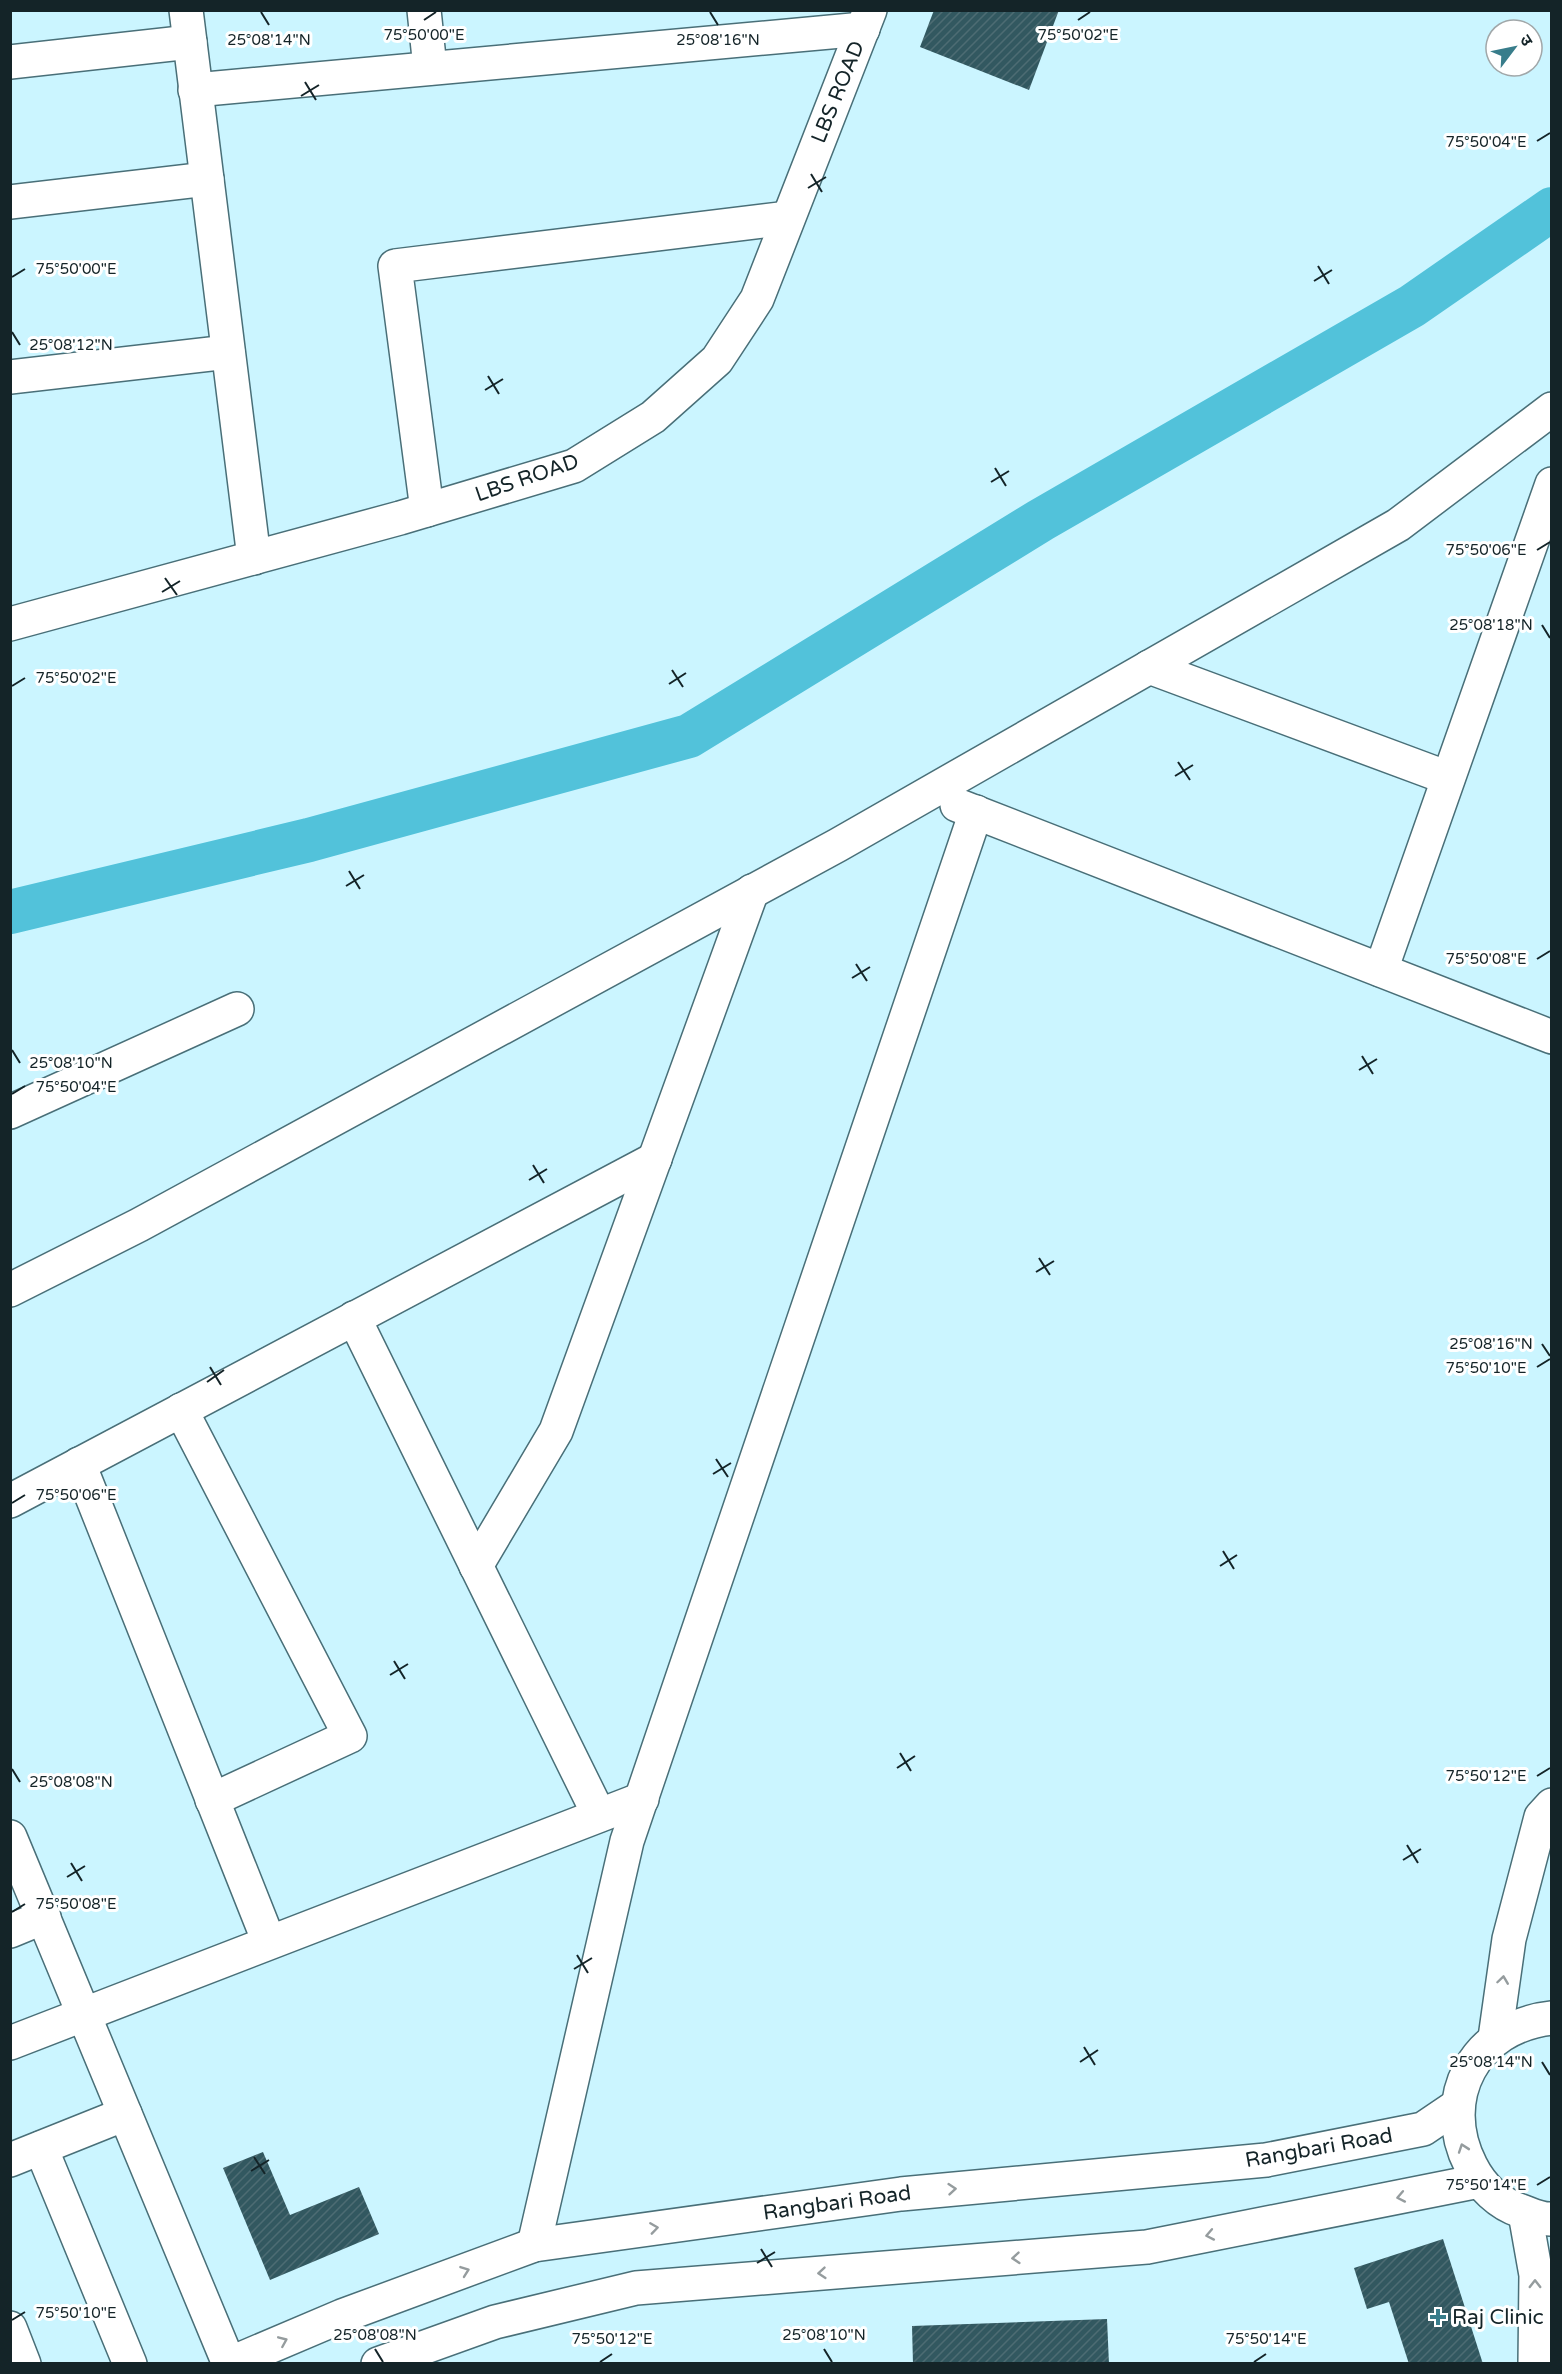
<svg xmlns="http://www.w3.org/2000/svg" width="1562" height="2374" font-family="'Varela Round','Noto Sans Devanagari',sans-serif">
  <defs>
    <pattern id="building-hatch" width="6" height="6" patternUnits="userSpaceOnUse" patternTransform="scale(1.5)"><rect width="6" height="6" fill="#325860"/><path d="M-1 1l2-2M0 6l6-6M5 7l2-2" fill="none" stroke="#4d6c73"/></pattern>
  </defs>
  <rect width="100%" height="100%" fill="#cbf5ff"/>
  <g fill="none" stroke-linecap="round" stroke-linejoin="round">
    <polyline stroke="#52c2da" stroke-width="44" points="10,912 309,840 689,736 1041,520 1412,306 1552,209"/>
  </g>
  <g fill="url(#building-hatch)">
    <polygon points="934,10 1059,10 1029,90 920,47"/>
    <polygon points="263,2152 290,2215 359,2187 379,2234 270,2280 223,2168"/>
    <polygon points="1443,2239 1483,2364 1409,2364 1389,2302 1367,2309 1354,2268"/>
    <polygon points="1107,2319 1109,2364 913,2364 912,2326"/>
  </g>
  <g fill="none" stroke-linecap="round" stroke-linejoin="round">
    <defs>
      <g id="minor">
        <polyline points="186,10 254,558"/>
        <polyline points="424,10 430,68"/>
        <polyline points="10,62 190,42"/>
        <polyline points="195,90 863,29"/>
        <polyline points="10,202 207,179"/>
        <polyline points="10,377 228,352"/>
        <polyline points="427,510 395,266 788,218"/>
        <polyline points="10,624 400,518 574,466 653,417 717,360 757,299 870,10"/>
        <polyline points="1149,667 1448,778"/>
        <polyline points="957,805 1552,1037"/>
        <polyline points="1381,970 1552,484"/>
        <polyline points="10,1112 237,1009"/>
        <polyline points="10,1290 139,1225 838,845 1398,525 1552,409"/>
        <polyline points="354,1318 599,1815"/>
        <polyline points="181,1410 350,1736 212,1800"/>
        <polyline points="79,1464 269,1942"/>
        <polyline points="10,1501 655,1159"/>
        <polyline points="476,1566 556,1431 752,891"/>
        <polyline points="10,1837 229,2364"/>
        <polyline points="10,1931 44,1917"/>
        <path d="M1552 2018C1475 2026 1436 2098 1471 2166 1481 2186 1499 2204 1521 2211 1530 2214 1541 2220 1552 2219"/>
        <polyline points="1495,2038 1509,1939 1541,1817 1552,1805"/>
        <polyline points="10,2043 642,1799"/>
        <polyline points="41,2148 130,2364"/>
        <polyline points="10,2160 125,2114"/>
        <polyline points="1525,2213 1536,2275 1535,2364"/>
        <polyline points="534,2245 627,1841 976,812"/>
        <polyline points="10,2328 24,2364"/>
        <polyline points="229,2364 342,2316 534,2245 901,2194 1266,2160 1423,2129 1457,2106"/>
        <polyline points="378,2364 495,2322 636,2288 1147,2247 1479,2181"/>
      </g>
    </defs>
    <use href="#minor" stroke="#496f78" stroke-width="36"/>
    <use href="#minor" stroke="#fff" stroke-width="33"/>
  </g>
  <defs><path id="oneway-chevron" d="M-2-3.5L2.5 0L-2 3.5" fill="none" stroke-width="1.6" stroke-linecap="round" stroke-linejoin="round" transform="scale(1.5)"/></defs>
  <g stroke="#959c9e">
    <use href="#oneway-chevron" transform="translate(1503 1980) rotate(-82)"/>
    <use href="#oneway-chevron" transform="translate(1463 2148) rotate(-109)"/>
    <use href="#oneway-chevron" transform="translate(952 2189) rotate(-5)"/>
    <use href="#oneway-chevron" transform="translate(1401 2197) rotate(169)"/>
    <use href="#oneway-chevron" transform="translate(654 2228) rotate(-8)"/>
    <use href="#oneway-chevron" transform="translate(1210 2235) rotate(169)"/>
    <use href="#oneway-chevron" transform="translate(1016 2258) rotate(175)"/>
    <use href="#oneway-chevron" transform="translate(465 2271) rotate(-20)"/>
    <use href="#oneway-chevron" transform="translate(822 2273) rotate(175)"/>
    <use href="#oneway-chevron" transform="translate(1535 2284) rotate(-90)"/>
    <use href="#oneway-chevron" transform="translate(283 2341) rotate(-23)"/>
  </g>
  <path fill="none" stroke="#142428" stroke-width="2" d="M261 12 269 25M710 12 718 25M424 20 436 12M1078 20 1090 12M305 82 316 100M301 96 319 85M1537 141 1550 133M811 174 822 192M808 188 826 177M1318 266 1329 284M12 277 25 269M1314 281 1332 270M12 332 20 345M488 376 499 394M485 390 503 379M995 468 1006 486M991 482 1009 471M1537 550 1550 542M165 578 177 595M162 592 180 581M1542 625 1550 638M672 670 683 687M669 684 686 673M12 686 25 678M1178 762 1190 780M1175 776 1193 765M349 871 360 889M346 886 364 875M1537 959 1550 951M856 964 867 981M852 978 870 967M12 1050 20 1063M1362 1056 1373 1074M1359 1070 1377 1059M12 1094 25 1086M533 1165 544 1183M529 1180 547 1169M1039 1258 1050 1275M1036 1272 1054 1261M1542 1344 1550 1356M210 1367 221 1385M1537 1367 1550 1359M207 1382 224 1370M716 1459 728 1477M713 1474 731 1463M12 1503 25 1495M1223 1551 1234 1569M1220 1566 1237 1555M394 1661 405 1679M390 1675 408 1664M900 1753 911 1771M897 1768 915 1756M12 1769 20 1782M1537 1776 1550 1768M1407 1845 1418 1863M1403 1860 1421 1849M71 1863 82 1881M67 1877 85 1866M12 1912 25 1904M577 1955 588 1973M574 1969 592 1958M1084 2047 1095 2065M1080 2062 1098 2050M1542 2062 1550 2075M254 2157 265 2174M251 2171 269 2160M1537 2185 1550 2177M761 2249 772 2267M757 2263 775 2252M12 2320 25 2312M375 2349 383 2362M824 2349 832 2362M600 2362 612 2354M1254 2362 1266 2354"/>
  <path fill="#387d8b" stroke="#fff" stroke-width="2" d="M1435 2308h6v6h6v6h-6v6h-6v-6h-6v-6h6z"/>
  <g text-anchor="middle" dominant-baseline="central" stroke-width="6" stroke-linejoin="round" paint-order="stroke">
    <g font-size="21" fill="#142428" stroke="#fff">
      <text transform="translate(838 92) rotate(-68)">LBS ROAD</text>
      <text transform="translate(527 478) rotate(-19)">LBS ROAD</text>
      <text transform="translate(1319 2148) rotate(-10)">Rangbari Road</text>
      <text transform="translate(837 2203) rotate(-8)">Rangbari Road</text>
    </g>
    <g font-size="21" fill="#142428" stroke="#fff" text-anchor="start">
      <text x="1452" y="2317">Raj Clinic</text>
    </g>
  </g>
  <g font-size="15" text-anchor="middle" fill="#142428" stroke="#fff" stroke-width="6" stroke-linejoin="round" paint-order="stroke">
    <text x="424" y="40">75°50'00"E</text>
    <text x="1078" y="40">75°50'02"E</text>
    <text x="269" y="45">25°08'14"N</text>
    <text x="718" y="45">25°08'16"N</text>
    <text x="1486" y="147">75°50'04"E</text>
    <text x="76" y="274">75°50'00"E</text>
    <text x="71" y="350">25°08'12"N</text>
    <text x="1486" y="555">75°50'06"E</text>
    <text x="1491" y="630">25°08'18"N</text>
    <text x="76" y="683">75°50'02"E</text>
    <text x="1486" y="964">75°50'08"E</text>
    <text x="71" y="1068">25°08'10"N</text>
    <text x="76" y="1092">75°50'04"E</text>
    <text x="1491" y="1349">25°08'16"N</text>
    <text x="1486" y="1373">75°50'10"E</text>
    <text x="76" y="1500">75°50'06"E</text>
    <text x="1486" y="1781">75°50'12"E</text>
    <text x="71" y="1787">25°08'08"N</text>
    <text x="76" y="1909">75°50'08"E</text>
    <text x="1491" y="2067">25°08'14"N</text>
    <text x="1486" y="2190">75°50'14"E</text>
    <text x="76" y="2318">75°50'10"E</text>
    <text x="375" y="2340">25°08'08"N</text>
    <text x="824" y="2340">25°08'10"N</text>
    <text x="612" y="2344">75°50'12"E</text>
    <text x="1266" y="2344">75°50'14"E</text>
  </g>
  <rect width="1562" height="2374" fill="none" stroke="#142428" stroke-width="24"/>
  <g transform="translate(1514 48) rotate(58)"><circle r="28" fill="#ffffff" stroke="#a1a7a9" stroke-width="1.5"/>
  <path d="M0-4.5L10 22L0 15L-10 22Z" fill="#387d8b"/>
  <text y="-9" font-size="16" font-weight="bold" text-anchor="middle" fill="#142428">उ</text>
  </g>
</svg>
